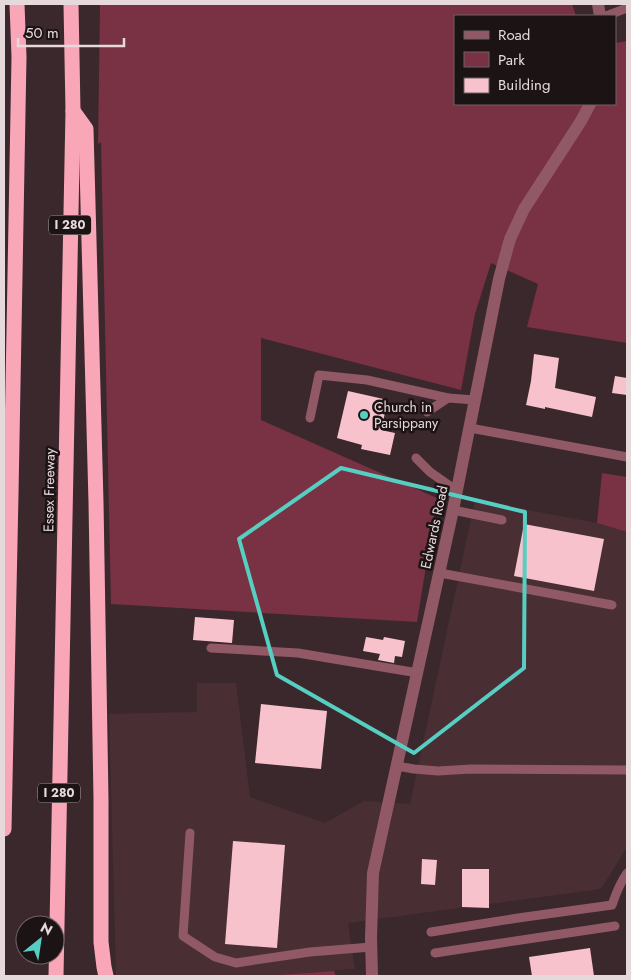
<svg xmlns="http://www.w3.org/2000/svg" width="631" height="980" font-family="Jost,sans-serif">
  <rect width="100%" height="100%" fill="#3b282c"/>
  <polygon fill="#492e34" points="475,500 597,523 627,532 627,847 601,889 348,923 355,969 264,976 116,976 109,714 197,712 197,683 236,683 250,797 325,823 364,801 410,804"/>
  <g fill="#793144">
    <polygon points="100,4 572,4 576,16 455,16 455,104 615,104 615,43 627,41 627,343 527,327 538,284 491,263 475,314 461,390 261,338 261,420 437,498 417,622 111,604 101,142 98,144"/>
    <polygon points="602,473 627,477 627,532 597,523"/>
    <polygon points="334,971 336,976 264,976"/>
  </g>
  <g fill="#f8c2cc">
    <polygon points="534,354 559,358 555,388 596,397 592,417 545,407 545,409 526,405 531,381"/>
    <polygon points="615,376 627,378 627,395 612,393"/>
    <polygon points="348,391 388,400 381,430 395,433 390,455 361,449 362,445 337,438"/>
    <polygon points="524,524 604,539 594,591 514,576"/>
    <polygon points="195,617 234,620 232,643 193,640"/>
    <polygon points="366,637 383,640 384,637 405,641 402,657 395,656 394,663 378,660 380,654 363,651"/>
    <polygon points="261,704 327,711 321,769 255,763"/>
    <polygon points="233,841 285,845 277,948 225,944"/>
    <polygon points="422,859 437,860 435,885 421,884"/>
    <polygon points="462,869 489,869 489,908 462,907"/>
    <polygon points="590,948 594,976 532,976 529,957"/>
  </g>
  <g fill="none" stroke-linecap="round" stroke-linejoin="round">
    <g stroke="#915965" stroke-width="9">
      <polyline points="606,16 627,8"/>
      <polyline points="427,412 448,398 475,400"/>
      <polyline points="310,418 319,375 367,380 448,398"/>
      <polyline points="470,428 627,457"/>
      <polyline points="416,458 430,472 457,491"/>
      <polyline points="453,510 502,520"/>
      <polyline points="440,573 612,605"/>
      <polyline points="211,648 298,653 418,673"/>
      <polyline points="397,766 414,769 438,771 471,769 627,770"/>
      <polyline points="190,833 183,936 215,957 236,963 310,952 371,947"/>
      <path d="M431 932 518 918 612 905C616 893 620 883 627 873"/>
      <polyline points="435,953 615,926"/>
    </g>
    <g stroke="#915965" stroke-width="12">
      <polyline points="598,4 600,16"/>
      <polyline points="372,976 371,938 373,873 453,510 499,279 510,239 524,209 581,121 590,104"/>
    </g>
    <g stroke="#f9a7b8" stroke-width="15">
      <polyline points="73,111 86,129 96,502 101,799 101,942 104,967 106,976"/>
      <polyline points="4,829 11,494 19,57 17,4"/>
      <polyline points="56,976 73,111 71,4"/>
    </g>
  </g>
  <path fill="none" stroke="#57cec2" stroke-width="4" stroke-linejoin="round" d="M341 468 525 512 524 668 414 753 277 675 239 539Z"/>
  <circle fill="#57cec2" stroke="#1c1315" stroke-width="2" cx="364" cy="415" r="5"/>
  <g text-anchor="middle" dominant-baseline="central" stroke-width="5" stroke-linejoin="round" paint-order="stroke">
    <g fill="#1c1315" stroke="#a99ea0" stroke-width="1">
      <rect x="49" y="215.5" width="42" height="19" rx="4"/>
      <rect x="38" y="783.5" width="42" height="19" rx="4"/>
    </g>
    <g font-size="12" font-weight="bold" fill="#e6d9db">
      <text x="70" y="225">I 280</text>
      <text x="59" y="793">I 280</text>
    </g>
    <g font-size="14" fill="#e6d9db" stroke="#1c1315" text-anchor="start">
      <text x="374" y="407">Church in<tspan x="374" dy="16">Parsippany</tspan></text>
    </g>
    <g font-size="14" fill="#e6d9db" stroke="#1c1315">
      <text transform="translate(49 490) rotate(-89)">Essex Freeway</text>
      <text transform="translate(434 527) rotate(-78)">Edwards Road</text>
    </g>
  </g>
  <rect width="631" height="980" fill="none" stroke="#e6d9db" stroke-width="10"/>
  <rect x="454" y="15" width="162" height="90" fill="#1c1315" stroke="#6d6264"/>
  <rect x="464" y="31" width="25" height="8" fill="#915965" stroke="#6d6264"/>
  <text x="498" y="40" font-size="15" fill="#e6d9db">Road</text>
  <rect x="464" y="52" width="25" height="15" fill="#793144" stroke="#6d6264"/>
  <text x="498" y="65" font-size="15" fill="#e6d9db">Park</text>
  <rect x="464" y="78" width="25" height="15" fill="#f8c2cc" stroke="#6d6264"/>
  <text x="498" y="90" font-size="15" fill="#e6d9db">Building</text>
  <g transform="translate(40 940) rotate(30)"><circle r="24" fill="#1c1315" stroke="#6d6264"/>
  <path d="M0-4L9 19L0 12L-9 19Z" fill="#57cec2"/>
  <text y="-8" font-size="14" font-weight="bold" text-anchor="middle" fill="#e6d9db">N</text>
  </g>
  <path d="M18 38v8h106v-8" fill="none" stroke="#e6d9db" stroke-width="2.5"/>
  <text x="25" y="38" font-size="15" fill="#e6d9db" stroke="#1c1315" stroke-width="4" paint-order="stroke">50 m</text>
</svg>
